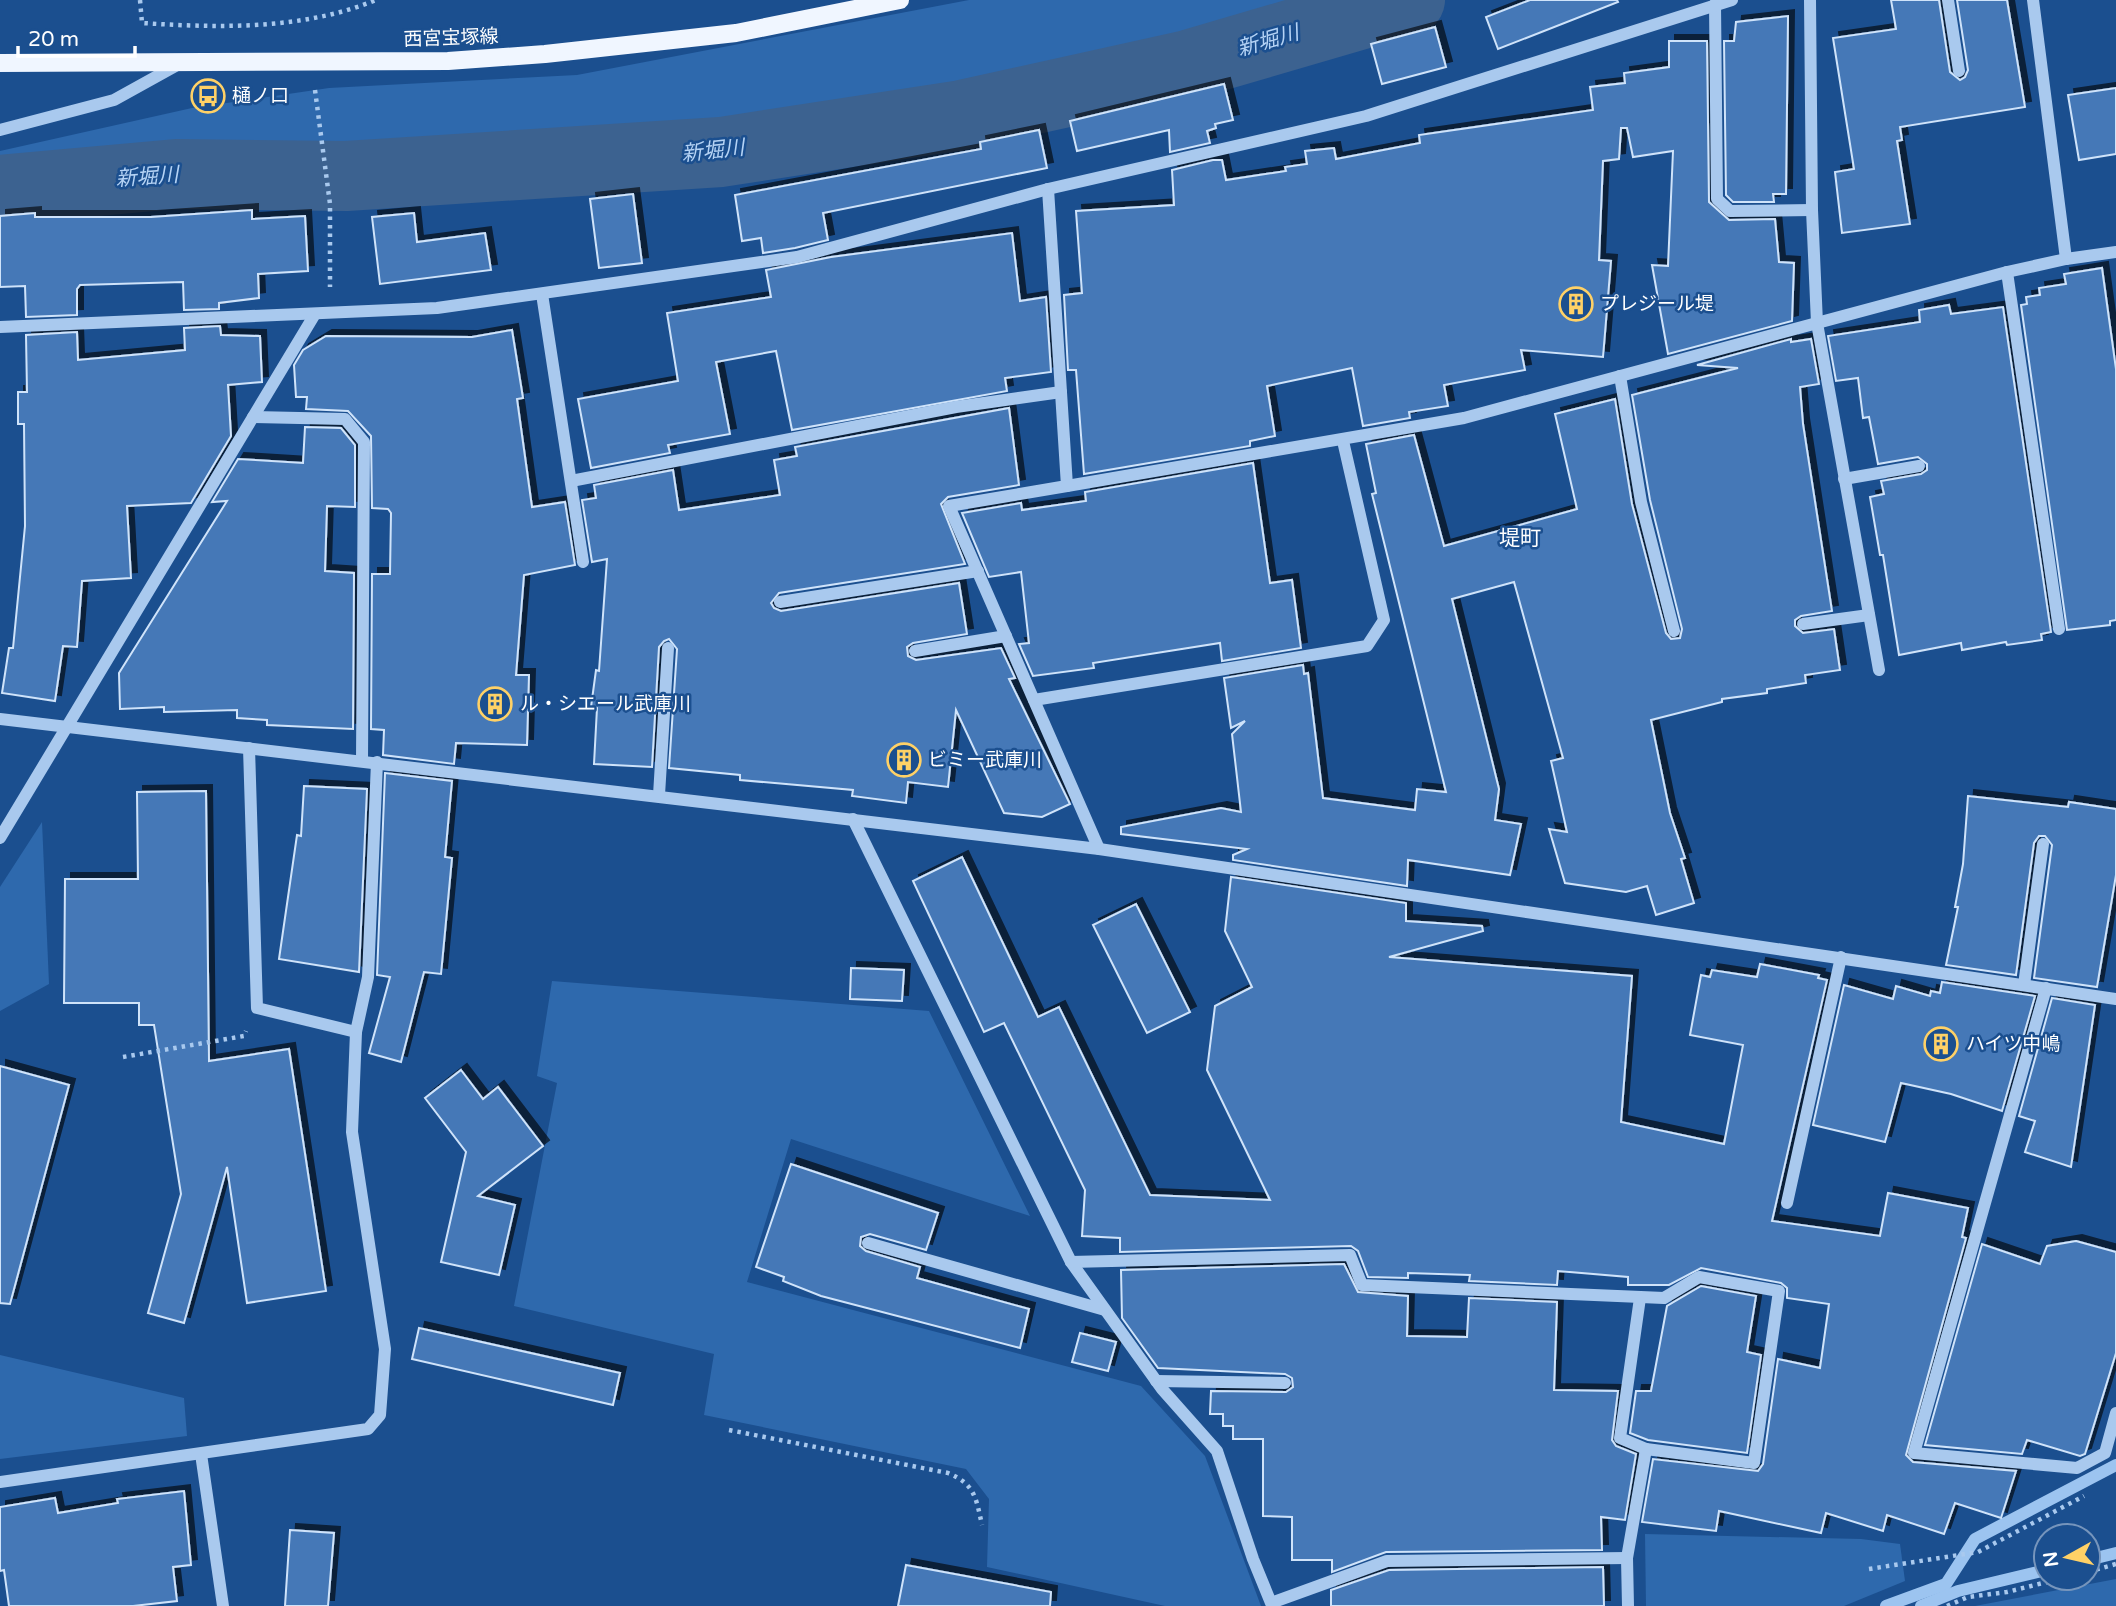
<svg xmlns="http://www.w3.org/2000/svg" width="2116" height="1606" font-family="'Varela Round','Noto Sans JP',sans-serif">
  <defs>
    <filter id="shadow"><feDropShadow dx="6" dy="-6" stdDeviation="0" flood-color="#0009"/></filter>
  </defs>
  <rect width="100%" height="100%" fill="#1b4f8f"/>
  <g fill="#2e69ad">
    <polygon points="969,0 1338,0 934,102 696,134 332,161 0,179 0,151 192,108 329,88 577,75"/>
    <polygon points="42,822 49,984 0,1011 0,887"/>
    <polygon points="552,981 929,1011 1030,1216 791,1139 747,1282 1141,1386 1205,1456 1261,1606 1165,1606 987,1567 989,1499 966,1469 704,1415 714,1354 514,1306 557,1083 537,1076"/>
    <polygon points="0,1355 184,1398 187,1436 0,1459"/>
    <polygon points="1645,1534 1861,1539 1900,1544 1905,1581 1844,1606 1646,1606"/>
    <polygon points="2116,1579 2116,1606 1975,1606"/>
  </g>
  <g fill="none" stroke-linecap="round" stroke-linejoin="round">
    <g stroke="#9cc4f0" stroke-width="12">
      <polyline points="2088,1560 2116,1553"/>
      <polyline points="1886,1606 1946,1584 1975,1539 2116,1465"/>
      <polyline points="1921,1606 1958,1591 2046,1570"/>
    </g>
    <polyline stroke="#3c6290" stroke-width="70" points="0,190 176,174 346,176 721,152 962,115 1184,66 1410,0"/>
  </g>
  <g fill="#4478b7" stroke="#cfe3fa" stroke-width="2" filter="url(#shadow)">
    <polygon points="1530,0 1617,0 1618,2 1498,49 1486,17"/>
    <polygon points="1891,0 1939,0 1950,72 1960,80 1965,77 1968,70 1957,0 2007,0 2025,107 1900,127 1902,140 1897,141 1910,224 1842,233 1835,172 1854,169 1833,38 1896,29"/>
    <polygon points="1788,16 1786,194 1773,194 1774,202 1733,202 1726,195 1724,41 1734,41 1736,22"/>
    <polygon points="1435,27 1446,67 1382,84 1371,44"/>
    <polygon points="1669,41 1707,41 1709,202 1729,220 1775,219 1779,262 1794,263 1792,321 1668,354 1652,265 1668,266 1673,151 1633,157 1627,128 1621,128 1619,159 1603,161 1599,260 1611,261 1603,357 1521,350 1525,370 1444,385 1448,406 1409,412 1410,418 1363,426 1352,368 1267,386 1275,436 1250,441 1250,446 1084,474 1076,370 1068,370 1064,295 1082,293 1076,211 1174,205 1172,170 1213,160 1222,160 1226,180 1286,171 1285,167 1307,164 1305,151 1334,148 1336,159 1420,143 1419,135 1593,110 1590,87 1625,83 1624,73 1669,67"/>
    <polygon points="1224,84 1233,120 1215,124 1216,128 1207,131 1210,143 1170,152 1169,130 1077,151 1070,121"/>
    <polygon points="2116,88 2116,154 2079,160 2068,95"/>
    <polygon points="1039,130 1047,168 823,213 828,240 795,248 763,253 761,238 742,241 735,195 981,149 980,142"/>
    <polygon points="633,194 642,263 599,268 590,199"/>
    <polygon points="252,210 252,219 305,216 308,271 258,274 259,298 219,303 219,309 184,310 183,282 80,285 77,289 77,315 26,317 25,286 0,287 0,216 35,213 35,217 151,217"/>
    <polygon points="414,213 417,242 485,233 491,270 380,284 372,217"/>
    <polygon points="1012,233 1020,301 1046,297 1051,372 1005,378 1007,391 792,430 776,351 716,362 730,434 668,445 670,453 591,468 578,399 678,381 667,313 771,297 766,270 831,257"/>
    <polygon points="2102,268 2116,369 2116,620 2110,621 2110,625 2067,630 2021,305 2027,304 2026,297 2040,295 2039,288 2066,284 2064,274"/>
    <polygon points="1949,305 1951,314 2003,307 2051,632 2041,634 2042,640 2007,645 2006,642 1962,650 1961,643 1899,655 1883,555 1880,555 1870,497 1884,494 1881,481 1921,474 1927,470 1927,464 1918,457 1878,464 1869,417 1863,418 1858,378 1836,381 1828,336 1920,322 1919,310"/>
    <polygon points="220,326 221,335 260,336 262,382 228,385 231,436 191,503 127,506 131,578 82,581 77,647 63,646 55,701 2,693 9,648 13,648 25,526 24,424 18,424 18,392 27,392 26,335 77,332 78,360 185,350 184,328"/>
    <polygon points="512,330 523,398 517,399 532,507 565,502 575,565 524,575 516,675 529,675 527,745 456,743 454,764 383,755 384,730 371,729 372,574 390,574 391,513 388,509 372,508 371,436 348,411 306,409 307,397 296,397 294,365 303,350 326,336 472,337"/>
    <polygon points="1791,339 1791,342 1811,339 1819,384 1800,387 1803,424 1832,611 1801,616 1795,620 1795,626 1803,633 1834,629 1840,670 1805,675 1806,683 1767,689 1767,693 1722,699 1722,702 1651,720 1670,813 1685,858 1681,859 1694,903 1656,915 1647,886 1626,892 1565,883 1549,829 1567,832 1551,761 1563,758 1514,582 1452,599 1499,789 1495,820 1521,824 1510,875 1408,860 1407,886 1233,860 1233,855 1247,849 1121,834 1121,827 1221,808 1241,812 1232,734 1245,721 1231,728 1224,678 1303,665 1304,674 1308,673 1323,798 1415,810 1417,789 1446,792 1372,494 1376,493 1366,444 1414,435 1444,546 1577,509 1555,414 1615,399 1632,504 1666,633 1671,639 1680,638 1682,629 1650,500 1632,395 1738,368 1697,365"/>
    <polygon points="1009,408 1019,485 948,497 941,504 965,564 779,593 771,603 774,608 781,611 959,583 967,634 913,643 907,647 908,656 916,660 1001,648 1015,678 1009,679 1070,804 1042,817 1004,813 956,710 948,787 908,782 906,803 852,796 853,790 740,780 740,775 669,768 677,649 669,639 664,641 659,647 652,767 594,764 597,708 591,707 596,670 599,671 607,559 592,562 582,500 596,498 594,485 673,470 679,510 780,495 774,460 797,456 795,447"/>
    <polygon points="305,427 341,428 355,445 355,507 327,506 325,571 354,573 353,729 267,725 267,720 237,718 237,710 164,712 164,707 120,709 119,673 227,501 212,502 238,459 303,463"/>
    <polygon points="1253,463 1270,583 1292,580 1301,648 1222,661 1220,643 1093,663 1094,668 1033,676 1019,644 1029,643 1021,572 989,577 962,513 1021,503 1022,510 1086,501 1085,492"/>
    <polygon points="385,773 452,781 445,857 452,858 441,974 424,972 401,1062 369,1053 390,977 377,975"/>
    <polygon points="304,786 367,789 359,972 279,959 297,835 301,836"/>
    <polygon points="206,791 209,1061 289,1049 326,1291 247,1303 227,1167 184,1323 148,1313 181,1194 154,1025 139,1025 139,1003 64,1003 65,879 138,879 137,792"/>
    <polygon points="1968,796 2068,807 2069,802 2116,809 2116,875 2097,987 2034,978 2052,845 2045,836 2039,836 2034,843 2016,975 1946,965 1958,907 1955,907 1963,864"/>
    <polygon points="962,857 1038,1017 1059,1007 1150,1195 1270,1200 1207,1070 1215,1006 1252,987 1225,931 1231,877 1406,903 1406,921 1482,926 1483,931 1389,957 1632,976 1621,1122 1724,1144 1743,1045 1690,1035 1701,975 1710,977 1712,970 1757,977 1760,964 1819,975 1818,978 1827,980 1772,1221 1880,1236 1888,1193 1968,1208 1962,1237 1966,1238 1906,1455 1913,1462 2016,1471 2001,1518 1955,1503 1944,1534 1887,1515 1883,1531 1826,1513 1821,1533 1719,1511 1716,1531 1642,1522 1653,1459 1758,1471 1763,1464 1778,1359 1820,1368 1829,1304 1787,1298 1787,1288 1781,1283 1701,1268 1669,1285 1628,1285 1628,1277 1558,1271 1557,1285 1469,1281 1470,1275 1408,1273 1408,1278 1368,1277 1358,1251 1351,1246 1120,1252 1120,1238 1082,1236 1085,1190 1004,1023 984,1032 913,881"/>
    <polygon points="1136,904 1190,1012 1147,1033 1093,925"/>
    <polygon points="851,968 904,970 902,1001 850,999"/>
    <polygon points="1942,982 2035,996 2002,1111 1951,1094 1901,1083 1885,1142 1813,1125 1844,985 1893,999 1896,986 1930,996 1931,991 1940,993"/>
    <polygon points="2052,998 2095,1005 2071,1167 2025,1152 2035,1121 2019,1116"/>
    <polygon points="0,1066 69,1085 10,1304 0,1303"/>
    <polygon points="461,1070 483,1099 498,1087 543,1146 478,1196 515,1205 499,1275 441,1262 466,1152 425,1098"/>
    <polygon points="791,1164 938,1213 926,1250 870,1234 861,1237 860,1246 866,1251 920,1267 917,1278 1029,1309 1020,1348 821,1296 783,1281 784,1277 756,1267"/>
    <polygon points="2076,1241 2116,1252 2116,1353 2085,1454 2080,1456 2027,1440 2022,1454 1925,1445 1982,1244 2040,1264 2047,1246"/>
    <polygon points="1344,1264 1358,1292 1408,1296 1407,1336 1467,1337 1469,1298 1557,1302 1554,1390 1618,1391 1612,1440 1616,1446 1636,1454 1625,1520 1601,1517 1602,1550 1386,1552 1332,1572 1332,1560 1292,1560 1292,1517 1263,1516 1263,1439 1233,1439 1233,1426 1223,1426 1223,1414 1210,1414 1211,1391 1286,1392 1293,1387 1292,1378 1285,1374 1158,1368 1122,1318 1121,1270"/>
    <polygon points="1701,1286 1756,1296 1747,1352 1761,1355 1747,1453 1648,1440 1630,1433 1636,1391 1651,1391 1667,1306"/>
    <polygon points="419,1328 620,1373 613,1405 412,1359"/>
    <polygon points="1080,1333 1116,1342 1108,1371 1072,1362"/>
    <polygon points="184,1491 191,1565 173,1567 177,1601 133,1606 9,1606 4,1570 0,1571 0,1507 55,1498 58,1513 118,1503 117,1499"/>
    <polygon points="290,1530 334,1533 328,1606 285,1606"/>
    <polygon points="906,1565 1051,1592 1050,1606 898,1606"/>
    <polygon points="1603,1567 1604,1606 1331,1606 1331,1590 1389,1570"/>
  </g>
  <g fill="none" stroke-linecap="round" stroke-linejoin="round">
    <g stroke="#a9c9ee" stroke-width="4.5" stroke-dasharray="3.5 5" stroke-linecap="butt">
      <path d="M140 0 142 23C220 28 303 30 376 0"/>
      <polyline points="315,90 330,204 330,287"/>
      <polyline points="123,1057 244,1036 246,1031"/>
      <path d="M729 1430 948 1473C975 1484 976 1498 982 1525"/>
      <polyline points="1869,1569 1978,1552 2084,1496"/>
      <polyline points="2088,1572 2116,1564"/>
      <polyline points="1947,1606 1968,1597 2007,1592 2063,1578"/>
    </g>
    <g stroke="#a9c9ee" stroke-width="12">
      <polyline points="1810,0 1812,210 1817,323 1879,670"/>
      <polyline points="1948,0 1959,71"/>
      <polyline points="2033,0 2066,259"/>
      <polyline points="1715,4 1717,199 1730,211 1812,210"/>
      <polyline points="0,130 114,100 179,64"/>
      <polyline points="1048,189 1067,486 949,506 1099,849"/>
      <polyline points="2007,272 2059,629"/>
      <polyline points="542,294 583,562"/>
      <polyline points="0,327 437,308 797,257 1048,189 1366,116 1732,0"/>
      <polyline points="1620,376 1641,502 1674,631"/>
      <polyline points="253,417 345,419 364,442 362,761"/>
      <polyline points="1844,479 1919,466"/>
      <polyline points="571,481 956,407 1061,392"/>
      <polyline points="1067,486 1464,418 2007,272 2066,259 2116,252"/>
      <polyline points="780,602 978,571"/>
      <polyline points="1803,624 1869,615"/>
      <polyline points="915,651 1006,636"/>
      <polyline points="1034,700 1367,646 1384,620 1343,441"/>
      <polyline points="0,719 1099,849 2116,999"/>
      <polyline points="249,748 257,1008 356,1032"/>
      <polyline points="659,795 668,648"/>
      <polyline points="853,819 1071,1262 1162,1389 1217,1451 1253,1559 1271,1603 1387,1561 1627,1558"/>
      <polyline points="0,838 315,314"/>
      <polyline points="2024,985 2043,844"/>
      <polyline points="2046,988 1914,1453 2077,1468 2105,1453 2116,1413"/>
      <polyline points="1787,1203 1841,957"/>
      <polyline points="868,1243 1105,1310"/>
      <polyline points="1071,1262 1350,1255 1362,1285 1664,1298 1699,1277 1779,1291 1754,1463 1646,1449 1627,1558 1628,1606"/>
      <polyline points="1640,1298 1620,1438 1646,1449"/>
      <polyline points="1156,1381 1285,1383"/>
      <polyline points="201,1454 223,1606"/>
      <polyline points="0,1482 368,1429 380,1415 385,1349 352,1132 356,1032 368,977 377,762"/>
    </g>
    <polyline stroke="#f0f6ff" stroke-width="18" points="0,63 448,61 545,54 736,33 900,0"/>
  </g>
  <defs>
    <symbol id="bus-ring" viewBox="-11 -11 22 22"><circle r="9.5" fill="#1b4f8f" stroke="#ffd166" stroke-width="1.5"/><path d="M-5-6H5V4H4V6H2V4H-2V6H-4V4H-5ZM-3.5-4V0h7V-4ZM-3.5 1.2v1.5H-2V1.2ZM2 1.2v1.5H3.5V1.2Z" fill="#ffd166"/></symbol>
    <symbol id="building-ring" viewBox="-11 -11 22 22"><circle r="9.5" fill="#1b4f8f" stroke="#ffd166" stroke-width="1.5"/><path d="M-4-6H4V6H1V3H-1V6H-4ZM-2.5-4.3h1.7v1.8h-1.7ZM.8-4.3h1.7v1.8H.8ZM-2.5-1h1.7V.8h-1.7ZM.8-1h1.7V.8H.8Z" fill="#ffd166"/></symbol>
  </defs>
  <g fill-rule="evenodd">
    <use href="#bus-ring" x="189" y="77" width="38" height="38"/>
    <use href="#building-ring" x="1557" y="285" width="38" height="38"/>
    <use href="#building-ring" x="476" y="685" width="38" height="38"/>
    <use href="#building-ring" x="885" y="741" width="38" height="38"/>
    <use href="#building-ring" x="1922" y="1025" width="38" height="38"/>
  </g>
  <g text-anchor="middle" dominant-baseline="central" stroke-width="5" stroke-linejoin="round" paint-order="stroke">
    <g font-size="19" fill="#fff" stroke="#1b4f8f">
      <text transform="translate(451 38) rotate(-2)">西宮宝塚線</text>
    </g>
    <g font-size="19" fill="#fff" stroke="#1b4f8f" text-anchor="start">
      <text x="232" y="96">樋ノ口</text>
      <text x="1600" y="304">プレジール堤</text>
      <text x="520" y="704">ル・シエール武庫川</text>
      <text x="928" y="760">ビミー武庫川</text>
      <text x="1966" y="1044">ハイツ中嶋</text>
    </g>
    <g font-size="21" font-style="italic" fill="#b5d3f5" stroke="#1b4f8f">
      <text transform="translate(1268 41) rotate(-16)">新堀川</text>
      <text transform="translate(713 151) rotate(-6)">新堀川</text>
      <text transform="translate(147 177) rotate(-4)">新堀川</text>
    </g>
    <g font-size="21" fill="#fff" stroke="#1b4f8f">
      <text x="1520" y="538">堤町</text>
    </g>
  </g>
  <g transform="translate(2067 1557) rotate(262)"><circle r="33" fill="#1b4f8f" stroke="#7695bc" stroke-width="2"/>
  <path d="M0-5L12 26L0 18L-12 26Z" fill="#ffd166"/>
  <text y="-10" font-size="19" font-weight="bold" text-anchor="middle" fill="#ffffff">N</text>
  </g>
  <path d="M18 46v10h117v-10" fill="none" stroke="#ffffff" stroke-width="3.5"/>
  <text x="28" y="46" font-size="21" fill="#ffffff" stroke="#1b4f8f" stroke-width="5" paint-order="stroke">20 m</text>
</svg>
